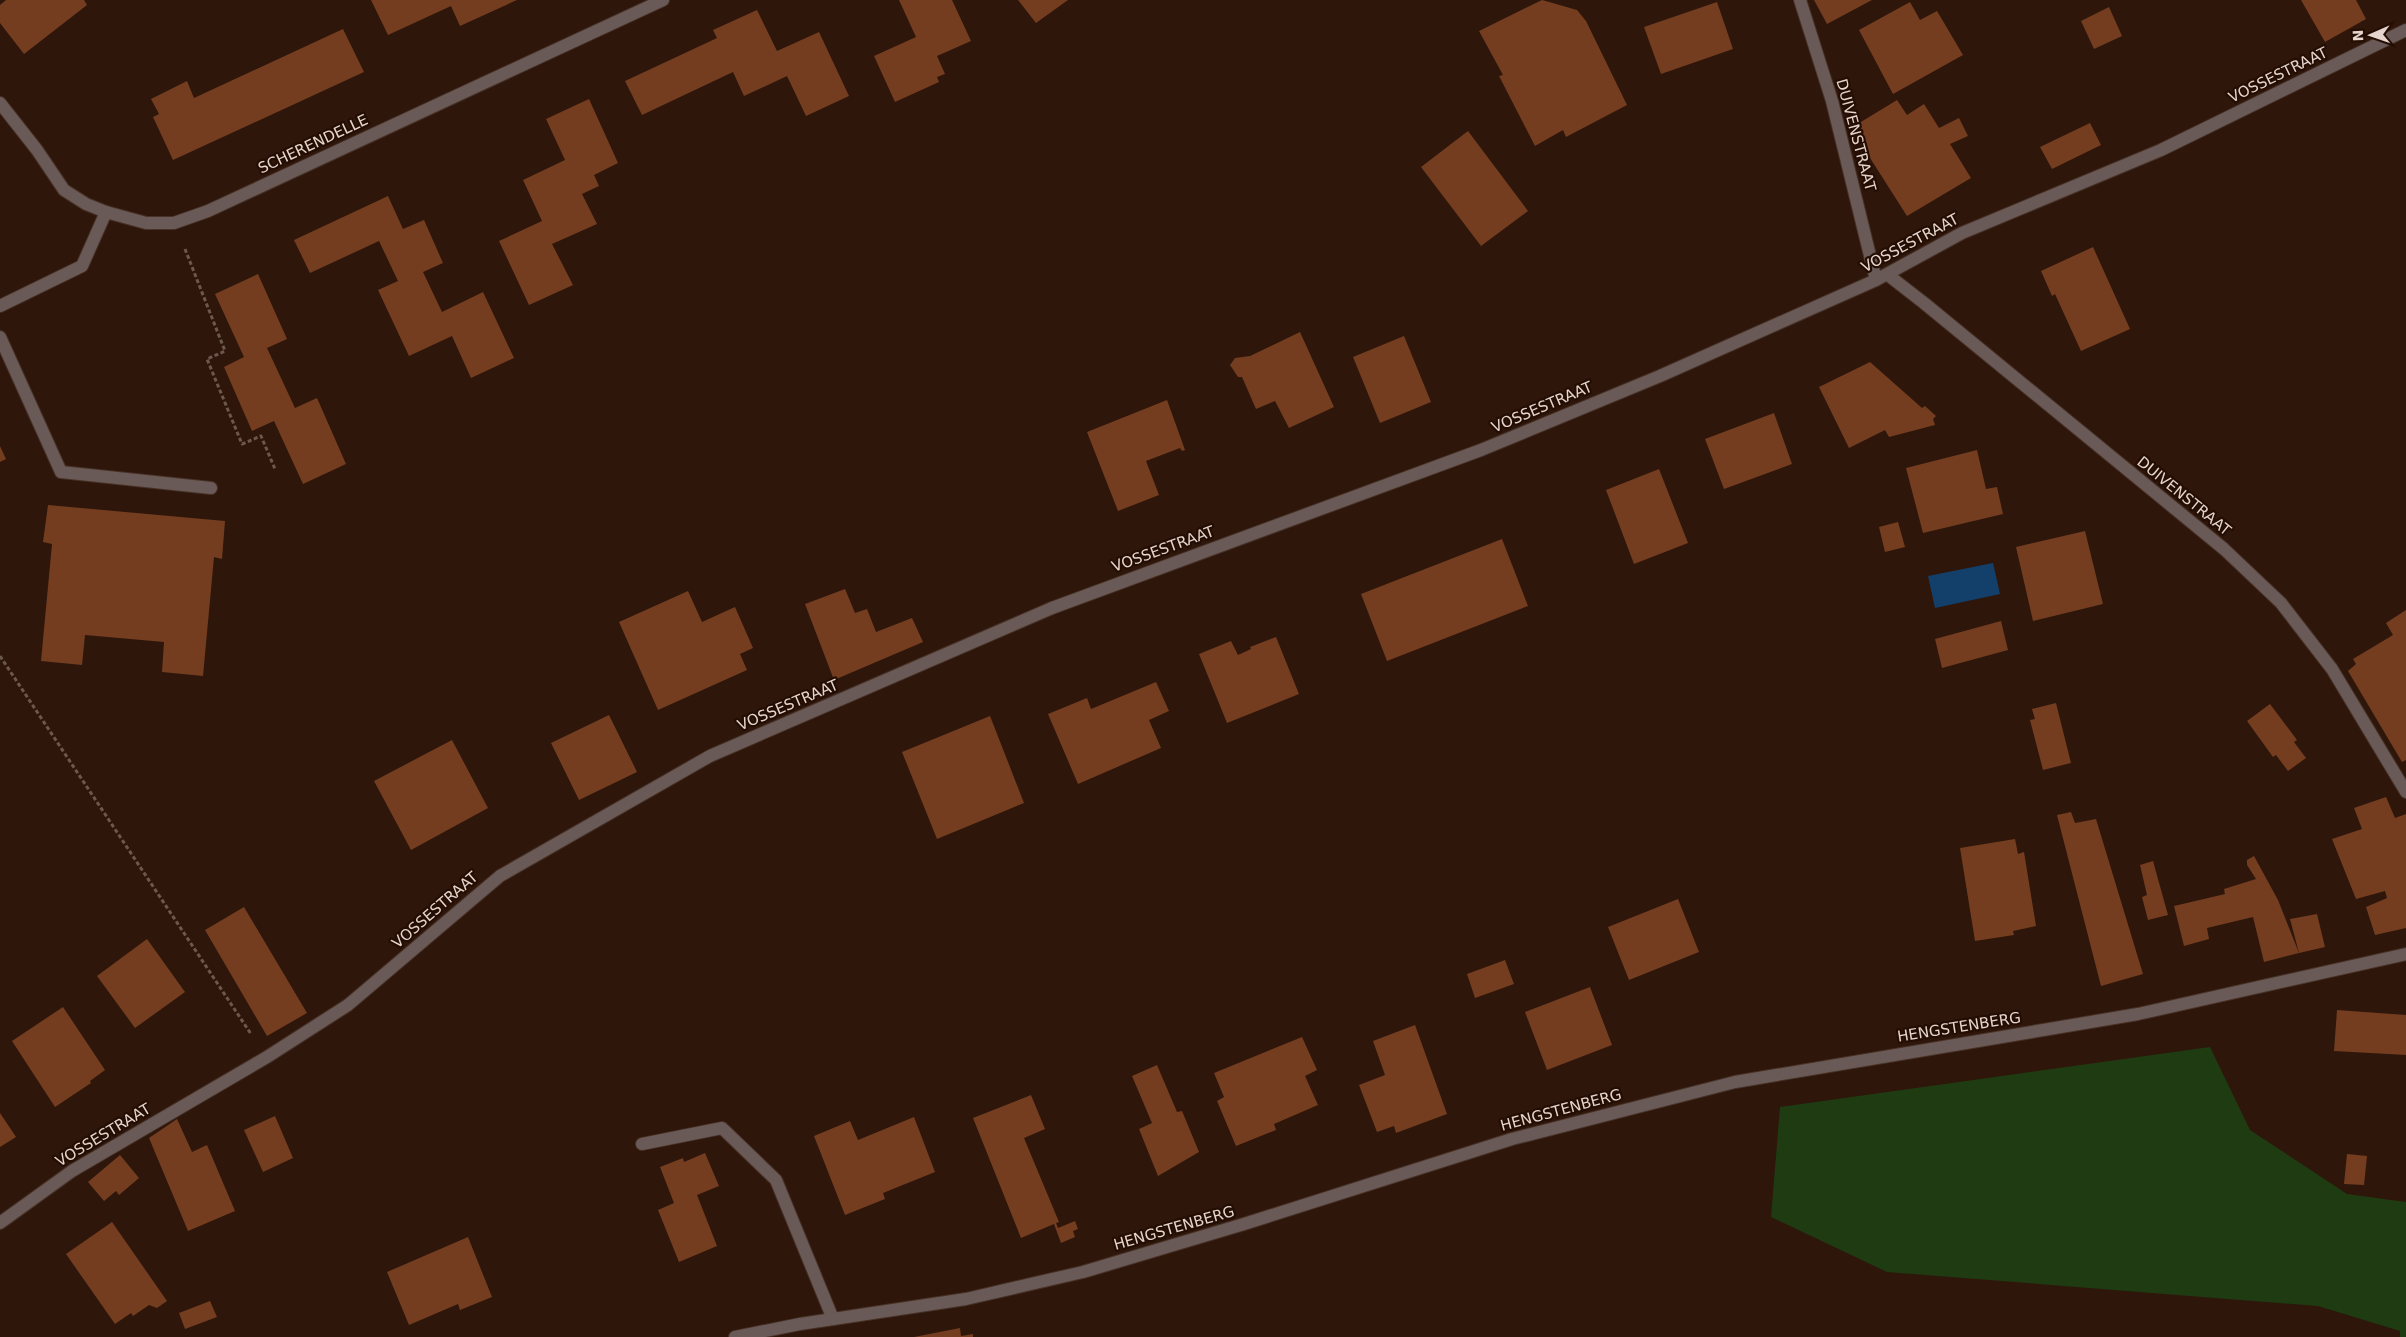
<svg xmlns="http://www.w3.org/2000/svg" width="2406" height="1337" font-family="'DejaVu Sans',sans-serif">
  <rect width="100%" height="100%" fill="#2e160b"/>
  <polygon fill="#1f3b12" points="2210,1047 2250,1130 2347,1194 2406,1202 2406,1337 2400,1337 2400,1331 2318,1306 1887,1272 1771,1217 1780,1107"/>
  <polygon fill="#13406b" points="1993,563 2000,594 1935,608 1928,576"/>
  <g fill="#743d20">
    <polygon points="6,0 84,0 87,5 24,54 0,23 0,5"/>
    <polygon points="371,0 517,0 460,26 451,6 388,35"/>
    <polygon points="899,0 952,0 971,41 937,56 945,74 937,77 939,82 895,102 874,56 916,37"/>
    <polygon points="1018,0 1068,0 1036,23"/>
    <polygon points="1542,0 1577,10 1586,21 1627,105 1566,137 1563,130 1535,146 1499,76 1503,75 1479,31"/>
    <polygon points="1814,0 1872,0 1827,24"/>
    <polygon points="2301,0 2356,0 2366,19 2325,42"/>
    <polygon points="1717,2 1733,49 1661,74 1644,27"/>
    <polygon points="1910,2 1920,20 1937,11 1963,55 1893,94 1859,30"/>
    <polygon points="2109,7 2122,36 2094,49 2081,21"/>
    <polygon points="757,10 777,51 819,32 849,96 806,116 787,76 744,96 733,72 642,115 625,81 717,38 713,30"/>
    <polygon points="343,29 364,72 173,160 153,117 159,114 151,99 187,81 194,98"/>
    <polygon points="589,99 618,163 594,175 599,186 582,194 597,224 552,244 573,285 529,305 499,241 542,221 523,180 565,160 546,119"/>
    <polygon points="1897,100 1907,115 1924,104 1939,128 1959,118 1968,136 1950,144 1971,178 1907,216 1851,128"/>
    <polygon points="2090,123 2101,145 2052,169 2040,147"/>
    <polygon points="1468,131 1528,211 1481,246 1421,167"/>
    <polygon points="388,196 403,229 424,220 443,263 423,272 442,312 483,292 514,358 471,378 452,336 409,356 378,290 398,281 379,241 310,273 294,240"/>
    <polygon points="2093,247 2130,329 2081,351 2055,294 2052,296 2041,271"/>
    <polygon points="258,274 287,339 267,348 295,408 317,398 346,464 303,484 274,421 252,431 224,367 244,357 215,294"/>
    <polygon points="1300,332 1334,407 1289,428 1275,401 1256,409 1242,377 1238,377 1230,365 1235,358 1250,356"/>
    <polygon points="1404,336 1431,402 1380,423 1353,357"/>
    <polygon points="1870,362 1922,408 1925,406 1936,416 1933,419 1935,425 1889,437 1885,430 1849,448 1819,387"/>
    <polygon points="1167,400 1185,450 1182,451 1180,448 1146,461 1159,495 1118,511 1087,432"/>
    <polygon points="1774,413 1792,464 1724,489 1705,439"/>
    <polygon points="0,446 6,459 0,462"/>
    <polygon points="1977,450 1986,489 1997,487 2003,514 1923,533 1906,468"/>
    <polygon points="1659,469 1688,543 1634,564 1606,490"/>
    <polygon points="48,505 225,521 222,559 214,557 203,676 162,672 164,642 85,635 82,665 41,661 52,544 43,542"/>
    <polygon points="1898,522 1905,547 1885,552 1879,527"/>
    <polygon points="2085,531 2103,604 2033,621 2016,547"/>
    <polygon points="1502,539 1528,606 1387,661 1361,594"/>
    <polygon points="845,589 855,613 867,609 876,632 912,618 923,642 834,680 805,604"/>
    <polygon points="688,591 702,622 735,607 753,648 740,654 747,670 658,710 619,622"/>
    <polygon points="2406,610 2406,760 2402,762 2348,671 2356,664 2353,659 2393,635 2386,623"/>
    <polygon points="2001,621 2008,650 1942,668 1935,639"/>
    <polygon points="1276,637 1299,694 1227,723 1199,654 1231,641 1238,655 1251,649 1250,647"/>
    <polygon points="1156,682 1169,711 1149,720 1161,748 1078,784 1048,714 1087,698 1091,709"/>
    <polygon points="2056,703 2071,763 2043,770 2030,720 2035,719 2032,709"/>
    <polygon points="2270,704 2297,740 2294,742 2306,758 2288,771 2276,755 2273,757 2247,721"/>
    <polygon points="609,715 637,772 579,800 551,743"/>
    <polygon points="990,716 1024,803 937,839 902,752"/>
    <polygon points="452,740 488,808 411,850 374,781"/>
    <polygon points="2386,797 2395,818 2406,814 2406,928 2375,935 2366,907 2387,898 2385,891 2356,899 2332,839 2362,829 2354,808"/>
    <polygon points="2071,812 2075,823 2096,819 2143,974 2101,986 2057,815"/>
    <polygon points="2015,839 2018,854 2024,852 2036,926 2013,931 2014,935 1975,941 1960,848"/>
    <polygon points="2254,856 2278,900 2299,953 2264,962 2253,917 2207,928 2209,939 2184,946 2174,906 2225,894 2224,889 2256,879 2247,865 2247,860"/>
    <polygon points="2153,861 2168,915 2148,920 2142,897 2147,895 2140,865"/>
    <polygon points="1678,899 1699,952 1629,980 1608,927"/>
    <polygon points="244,907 307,1013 267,1036 205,930"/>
    <polygon points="2317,914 2325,947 2299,953 2290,919"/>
    <polygon points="147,939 185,992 135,1028 97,976"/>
    <polygon points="1505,960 1514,984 1475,998 1467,974"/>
    <polygon points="1590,987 1612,1045 1547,1070 1525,1012"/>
    <polygon points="63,1007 105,1070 90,1081 91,1083 55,1107 12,1041"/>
    <polygon points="2337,1010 2406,1015 2406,1055 2334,1051"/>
    <polygon points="1415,1025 1447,1114 1396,1133 1394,1126 1377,1132 1359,1085 1385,1075 1373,1041"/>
    <polygon points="1302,1037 1317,1070 1305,1076 1318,1105 1274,1124 1276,1130 1236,1146 1217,1101 1224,1097 1214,1073"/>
    <polygon points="1157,1065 1177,1112 1182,1111 1199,1152 1158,1176 1139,1129 1152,1123 1132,1076"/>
    <polygon points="1031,1095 1045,1129 1024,1138 1059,1222 1056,1223 1058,1228 1075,1221 1078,1229 1073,1231 1075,1237 1061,1243 1054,1224 1021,1238 973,1118"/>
    <polygon points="0,1113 16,1137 0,1147"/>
    <polygon points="275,1116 293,1158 263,1172 244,1130"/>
    <polygon points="914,1117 935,1172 883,1193 885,1199 845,1215 814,1136 850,1121 858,1140"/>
    <polygon points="177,1119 192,1152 207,1145 235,1211 188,1231 149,1138"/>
    <polygon points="705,1153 719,1186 697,1195 717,1246 679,1262 658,1210 674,1203 660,1167 683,1158 684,1162"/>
    <polygon points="2347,1154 2367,1156 2364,1185 2344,1184"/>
    <polygon points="120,1155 139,1178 119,1195 116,1191 104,1201 88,1182"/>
    <polygon points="112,1222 167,1301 157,1308 149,1305 133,1316 131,1313 115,1324 66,1254"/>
    <polygon points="468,1237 492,1297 460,1310 458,1304 409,1325 387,1272"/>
    <polygon points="210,1301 217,1317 185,1329 179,1313"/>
    <polygon points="960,1328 961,1336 973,1334 973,1337 914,1337"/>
  </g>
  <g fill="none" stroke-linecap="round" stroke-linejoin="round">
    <defs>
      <g id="street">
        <polyline points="1800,0 1832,101 1876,280"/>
        <polyline points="0,103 37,150 64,190 86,204 106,212"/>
        <polyline points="1888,275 1924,303 2224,549 2281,603 2332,669 2406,792"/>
        <polyline points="0,306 82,266 106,212 146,223 174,223 208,211 663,0"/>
        <polyline points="0,337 61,472 211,488"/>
        <polyline points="642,1144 722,1128 776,1180 833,1319"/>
        <polyline points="0,1223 72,1171 267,1057 348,1005 500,876 710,756 1052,608 1481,450 1660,376 1876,280 1962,233 2161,150 2406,30"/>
        <polyline points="735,1337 800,1324 966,1299 1083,1272 1244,1224 1512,1139 1735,1082 2138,1014 2406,954"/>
      </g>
    </defs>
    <use href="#street" stroke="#483126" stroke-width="14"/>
    <g stroke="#6d584e" stroke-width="3" stroke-dasharray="4 2.5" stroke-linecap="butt">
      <polyline points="185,249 225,351 207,359 242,444 261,436 275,469"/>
      <polyline points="0,656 251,1034"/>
    </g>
    <use href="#street" stroke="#695a58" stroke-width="12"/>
  </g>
  <g text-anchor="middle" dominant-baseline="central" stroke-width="4.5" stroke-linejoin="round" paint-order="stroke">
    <g font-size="15" fill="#e6d5cd" stroke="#240d03">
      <text transform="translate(2278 75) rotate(-26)">VOSSESTRAAT</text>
      <text transform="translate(1856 135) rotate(75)">DUIVENSTRAAT</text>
      <text transform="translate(313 144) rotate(-25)">SCHERENDELLE</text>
      <text transform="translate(1910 243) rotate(-28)">VOSSESTRAAT</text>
      <text transform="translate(1542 407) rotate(-23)">VOSSESTRAAT</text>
      <text transform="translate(2184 496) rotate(39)">DUIVENSTRAAT</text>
      <text transform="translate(1163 549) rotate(-20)">VOSSESTRAAT</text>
      <text transform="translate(788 705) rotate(-23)">VOSSESTRAAT</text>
      <text transform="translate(435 910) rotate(-41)">VOSSESTRAAT</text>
      <text transform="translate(1959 1027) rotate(-9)">HENGSTENBERG</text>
      <text transform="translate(1561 1110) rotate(-15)">HENGSTENBERG</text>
      <text transform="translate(103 1135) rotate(-31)">VOSSESTRAAT</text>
      <text transform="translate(1174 1228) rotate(-16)">HENGSTENBERG</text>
    </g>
  </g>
  <g transform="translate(2371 35) rotate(268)" stroke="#240d03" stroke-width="4" paint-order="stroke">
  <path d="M0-4L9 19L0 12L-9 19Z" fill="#e6d5cd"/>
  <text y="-8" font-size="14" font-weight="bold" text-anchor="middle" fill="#e6d5cd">N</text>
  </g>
</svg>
